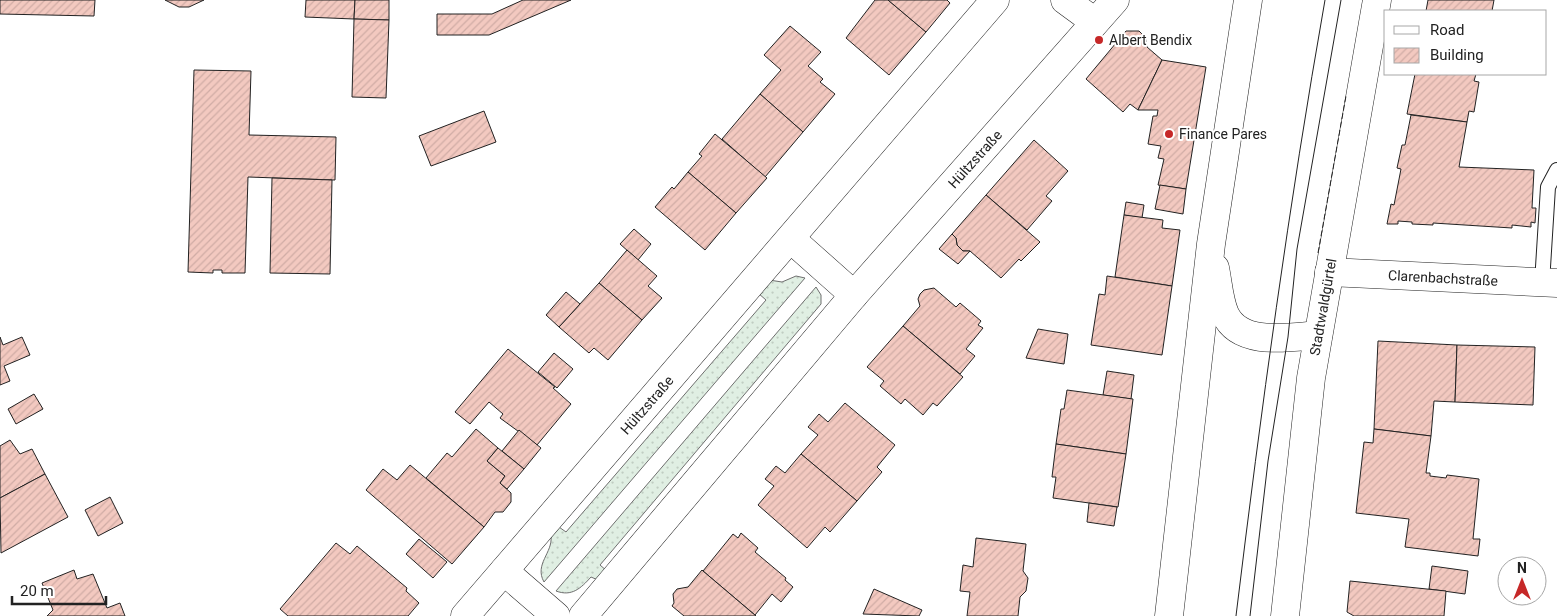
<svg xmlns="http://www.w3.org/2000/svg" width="1557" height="616" font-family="Roboto,sans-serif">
  <defs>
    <pattern id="grass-dots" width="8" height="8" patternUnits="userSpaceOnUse" patternTransform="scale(1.25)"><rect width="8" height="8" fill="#e0efe3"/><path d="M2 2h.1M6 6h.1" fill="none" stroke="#c0cdc2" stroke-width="1.8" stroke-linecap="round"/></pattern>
    <pattern id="building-hatch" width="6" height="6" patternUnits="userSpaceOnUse" patternTransform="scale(1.25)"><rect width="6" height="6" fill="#f3c9c0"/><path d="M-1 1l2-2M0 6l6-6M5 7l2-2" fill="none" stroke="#d0aca5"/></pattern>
  </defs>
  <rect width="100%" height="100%" fill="#fff"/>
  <g fill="url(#grass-dots)" stroke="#6f6f6f">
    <path d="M796 276 805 278 544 582C534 564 553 553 551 536L559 527 566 532 766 300 758 293 769 280 782 282Z"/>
    <path d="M816 287 821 295V304L600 565 607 571 598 580 591 577C581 588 572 597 556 591Z"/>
  </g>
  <g fill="url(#building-hatch)" stroke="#222">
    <polygon points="0,0 95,0 94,16 0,14"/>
    <polygon points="165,0 204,0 189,7 179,7"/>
    <polygon points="306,0 355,0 354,19 305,17"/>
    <polygon points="355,0 389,0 389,20 354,19"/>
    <polygon points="523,0 571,0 489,35 437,35 437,14 492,14"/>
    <polygon points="875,0 888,0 926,32 889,75 846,38"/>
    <polygon points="888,0 947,0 950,3 926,32"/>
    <polygon points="1428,0 1494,0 1492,11 1426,11"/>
    <polygon points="354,19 389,20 386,98 352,97"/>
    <polygon points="790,26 821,52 808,66 823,79 820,82 835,94 803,132 760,94 781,70 764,55"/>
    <polygon points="1126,31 1139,31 1146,38 1147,47 1162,60 1138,110 1130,104 1123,112 1086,79"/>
    <polygon points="1162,60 1206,67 1186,189 1158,185 1164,159 1158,158 1161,146 1148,144 1153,116 1157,116 1158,110 1138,110"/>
    <polygon points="194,70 251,71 249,135 336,137 335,180 248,177 245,273 222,273 222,270 213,270 213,273 188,272"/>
    <polygon points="1415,74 1476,74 1474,81 1479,82 1474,112 1469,111 1467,122 1407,114"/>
    <polygon points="760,94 803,132 765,177 722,139"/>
    <polygon points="484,111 496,142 431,166 419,136"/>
    <polygon points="1411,115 1467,122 1459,167 1534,170 1532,208 1536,208 1535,223 1531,222 1531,227 1512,225 1512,228 1433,223 1433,225 1412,224 1412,222 1398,221 1398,224 1387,224 1391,204 1394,205 1401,169 1397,168 1402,145 1405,145"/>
    <polygon points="715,134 767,178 736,213 688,172 702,156 699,154"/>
    <polygon points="1034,140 1068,171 1046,196 1052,201 1027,230 986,195"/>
    <polygon points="688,172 736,213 705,250 655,207 672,187 674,189"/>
    <polygon points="272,178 332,180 330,274 270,273"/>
    <polygon points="1160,185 1186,189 1183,214 1155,209"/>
    <polygon points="986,195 1040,242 1021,261 1019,259 1001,278 970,251 963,251 957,245 956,238 952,234"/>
    <polygon points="1126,202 1144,205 1142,218 1124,215"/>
    <polygon points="1124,215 1163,220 1162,228 1180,230 1172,286 1115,277"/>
    <polygon points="634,229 651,244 638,260 620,244"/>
    <polygon points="952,234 956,238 957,245 963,251 970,251 958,264 939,249"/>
    <polygon points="627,250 657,276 648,286 662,298 642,320 599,283"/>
    <polygon points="1107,276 1172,286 1162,355 1091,345 1099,294 1105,295"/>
    <polygon points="599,283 642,320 608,360 594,348 589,353 559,327"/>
    <polygon points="934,288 956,307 960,303 981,321 978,325 983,328 966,349 975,356 960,374 903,326 920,306 918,299 920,294 924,290"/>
    <polygon points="566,292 580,304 559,327 546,315"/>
    <polygon points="903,326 963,377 937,406 933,403 923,415 905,399 901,404 880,386 884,381 867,367"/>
    <polygon points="1038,329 1068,334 1064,364 1026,358"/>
    <polygon points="0,337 3,345 22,337 30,355 4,366 10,381 0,385"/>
    <polygon points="1378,341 1457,345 1455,402 1434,401 1431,436 1374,429"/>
    <polygon points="1457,345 1535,347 1533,405 1455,402"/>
    <polygon points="508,349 555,387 553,388 571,404 537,445 500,418 503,414 489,402 470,424 455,412"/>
    <polygon points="554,353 573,369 557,388 538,372"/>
    <polygon points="1107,371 1134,375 1131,399 1103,395"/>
    <polygon points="1067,390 1133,399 1126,454 1056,444 1061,409 1064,409"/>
    <polygon points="34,394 43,409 16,424 8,409"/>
    <polygon points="845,403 895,445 877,467 882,472 857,501 801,454 818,435 808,427 819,414 828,422"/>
    <polygon points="476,429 498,448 487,461 505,476 500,483 511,493 511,502 503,512 495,512 484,527 426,478 447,453 452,457"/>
    <polygon points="1374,429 1431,436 1426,473 1430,473 1430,476 1446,478 1447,475 1479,479 1473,539 1480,539 1478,556 1405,547 1409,519 1356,513 1364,442 1373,443"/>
    <polygon points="519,430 541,448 524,469 502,451"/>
    <polygon points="10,440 20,454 32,449 45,474 0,498 0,446"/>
    <polygon points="1056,444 1126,454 1118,507 1053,498 1056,477 1052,477"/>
    <polygon points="498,448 524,469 507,489 500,483 505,476 487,461"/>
    <polygon points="801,454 857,501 830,532 825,527 807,548 758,505 774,486 765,479 776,466 785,473"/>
    <polygon points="410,465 484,527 452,564 366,490 383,469 397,480"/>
    <polygon points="45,474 68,517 1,553 0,498"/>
    <polygon points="110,497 123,523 98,536 85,510"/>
    <polygon points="1089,503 1117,507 1114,526 1087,522"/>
    <polygon points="741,533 758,548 755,552 786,578 785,580 793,587 781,602 772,594 755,615 703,571 733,534 738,538"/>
    <polygon points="976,538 1026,544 1023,571 1028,578 1026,591 1020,597 1018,616 967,616 970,592 960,591 963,565 973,567"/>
    <polygon points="419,539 447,562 433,578 406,554"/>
    <polygon points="336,543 350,554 357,546 407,588 406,591 419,603 408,616 288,616 280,609"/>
    <polygon points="1432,566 1468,571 1465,594 1429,589"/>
    <polygon points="74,570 77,579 93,574 107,608 120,603 125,616 47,616 53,610 42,583"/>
    <polygon points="702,570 703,571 756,616 684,616 672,606 674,603 673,594 677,589 688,587"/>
    <polygon points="1350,581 1446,591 1444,616 1354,616 1347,612"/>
    <polygon points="874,589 922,610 919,616 863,614"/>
  </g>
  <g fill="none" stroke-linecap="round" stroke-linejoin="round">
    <defs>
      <polyline id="service" points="1542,283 1548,187 1557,170"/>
      <g id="minor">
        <polyline points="1065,0 1095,22"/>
        <polyline points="791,239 854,295"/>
        <polyline points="1329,272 1557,283"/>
        <polyline points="504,571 556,616"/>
        <polyline points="465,616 995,0"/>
        <polyline points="583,616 854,295 1115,0"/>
      </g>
      <g id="secondary">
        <path d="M1215 268C1218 282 1219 301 1225 314 1240 347 1290 337 1318 335"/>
        <polyline points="1169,616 1211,244 1248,0"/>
        <polyline points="1285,616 1311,378 1377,0"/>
      </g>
    </defs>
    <use href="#service" stroke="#222" stroke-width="16"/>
    <use href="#minor" stroke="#222" stroke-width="29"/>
    <use href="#secondary" stroke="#222" stroke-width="29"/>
    <use href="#service" stroke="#fff" stroke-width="14"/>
    <use href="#minor" stroke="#fff" stroke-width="28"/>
    <use href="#secondary" stroke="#fff" stroke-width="28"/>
    <g stroke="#222" stroke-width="1">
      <path d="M1236 616C1261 410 1289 204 1325 0"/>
      <polyline points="1250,616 1268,461 1288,337 1297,249 1341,0"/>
    </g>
    <polyline stroke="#222" stroke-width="1" stroke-dasharray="6 2.5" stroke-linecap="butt" points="1318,253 1346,96"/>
  </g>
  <g fill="#c62828" stroke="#fff" stroke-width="2">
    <circle cx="1099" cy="40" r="5"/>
    <circle cx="1169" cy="134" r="5"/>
  </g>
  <g text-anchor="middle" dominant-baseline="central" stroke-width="4" stroke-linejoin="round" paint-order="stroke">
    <g font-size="14" fill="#222" stroke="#fff" text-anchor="start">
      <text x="1109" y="40">Albert Bendix</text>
      <text x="1179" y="134">Finance Pares</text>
    </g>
    <g font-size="14" fill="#222" stroke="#fff">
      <text transform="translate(975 159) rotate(-48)">Hültzstraße</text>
      <text transform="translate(1443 278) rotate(3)">Clarenbachstraße</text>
      <text transform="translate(1323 307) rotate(-80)">Stadtwaldgürtel</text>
      <text transform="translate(647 405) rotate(-49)">Hültzstraße</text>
    </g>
  </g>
  <rect x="1384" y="10" width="162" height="65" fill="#ffffff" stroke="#a7a7a7"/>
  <rect x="1394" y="26" width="25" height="8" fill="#ffffff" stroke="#a7a7a7"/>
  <text x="1430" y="35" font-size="15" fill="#222222">Road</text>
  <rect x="1394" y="48" width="25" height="15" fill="url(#building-hatch)" stroke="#a7a7a7"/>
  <text x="1430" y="60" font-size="15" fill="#222222">Building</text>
  <g transform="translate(1522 581)"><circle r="24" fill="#ffffff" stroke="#a7a7a7"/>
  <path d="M0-4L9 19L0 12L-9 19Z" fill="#c62828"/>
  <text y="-8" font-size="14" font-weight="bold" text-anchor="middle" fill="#222222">N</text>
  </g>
  <path d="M12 596v8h94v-8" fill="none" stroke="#222222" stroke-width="2.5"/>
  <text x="20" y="596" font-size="15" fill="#222222" stroke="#ffffff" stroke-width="4" paint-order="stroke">20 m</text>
</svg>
